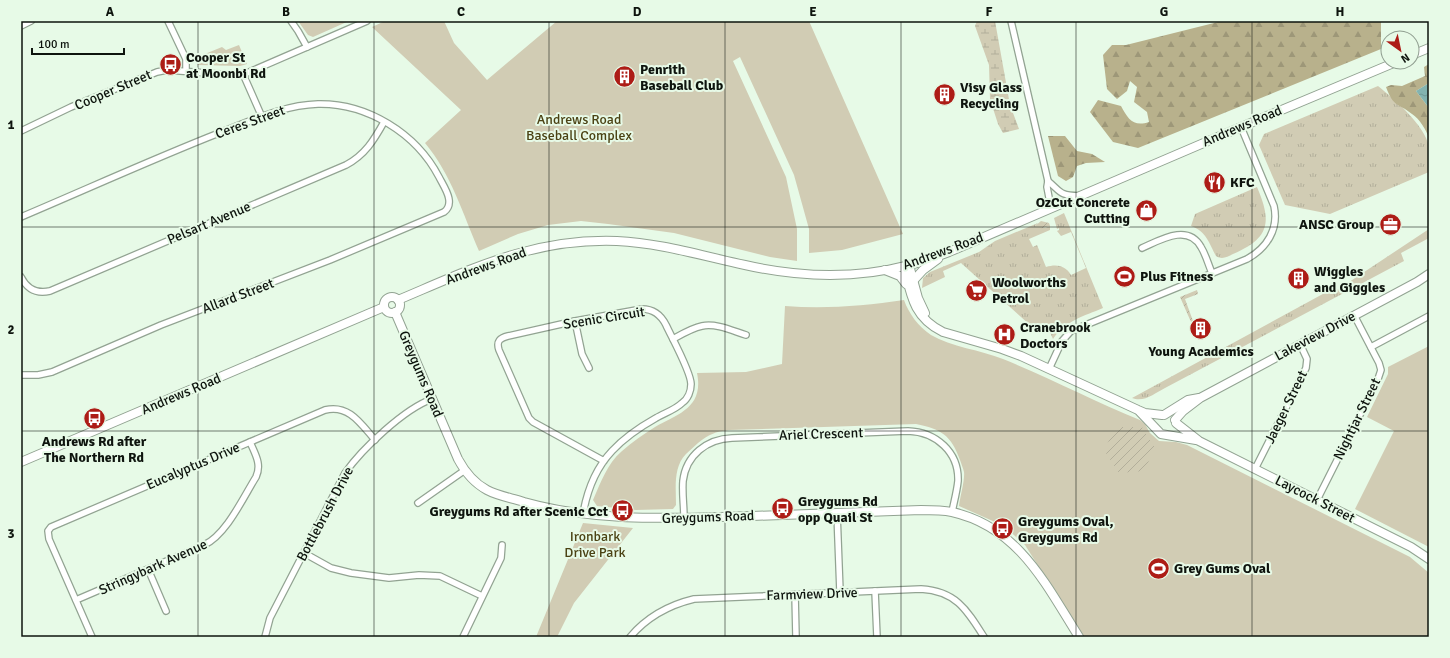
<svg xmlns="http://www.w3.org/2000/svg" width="1450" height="658" font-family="Signika,sans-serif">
  <defs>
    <pattern id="grass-tufts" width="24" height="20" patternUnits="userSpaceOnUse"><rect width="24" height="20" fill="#d1ccb4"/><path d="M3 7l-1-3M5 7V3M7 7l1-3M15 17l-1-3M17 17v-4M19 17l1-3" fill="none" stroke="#b2ae9a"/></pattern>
    <pattern id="forest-firs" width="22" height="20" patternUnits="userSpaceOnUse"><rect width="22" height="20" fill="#b8b18c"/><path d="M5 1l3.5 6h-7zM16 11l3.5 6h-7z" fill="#9d9778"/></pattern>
    <pattern id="wetland-marsh" width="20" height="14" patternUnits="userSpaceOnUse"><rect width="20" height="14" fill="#d1ccb4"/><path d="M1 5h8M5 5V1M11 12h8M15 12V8" fill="none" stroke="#b2ae9a"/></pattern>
    <pattern id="garden-furrows" width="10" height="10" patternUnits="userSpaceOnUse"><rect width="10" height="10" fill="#d1ccb4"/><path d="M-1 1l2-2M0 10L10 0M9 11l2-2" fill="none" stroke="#b2ae9a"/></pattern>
    <pattern id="water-ripples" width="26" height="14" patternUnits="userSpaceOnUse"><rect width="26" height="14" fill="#83b3b0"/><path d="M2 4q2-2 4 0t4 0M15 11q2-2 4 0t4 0" fill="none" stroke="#709996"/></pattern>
  </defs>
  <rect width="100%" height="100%" fill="#e7fae7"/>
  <g fill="url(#grass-tufts)">
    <path d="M1378 86C1394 99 1425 125 1429 147 1430 155 1429 164 1429 172L1330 214 1285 205 1259 145 1264 134Z"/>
    <path d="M1257 187C1272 222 1270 238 1233 254 1227 257 1222 260 1216 256 1209 243 1206 231 1191 226L1195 214Z"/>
    <path d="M1064 213 1103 308C1084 316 1065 321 1053 339L1049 330 1040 334 961 263 943 271 945 277 922 288 923 278 930 272 979 252 995 241 1038 223 1035 226 1045 228 1050 226V230L1029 239 1033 247 1037 245 1046 267C1056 264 1065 265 1071 275L1086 268 1071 232 1061 236 1057 231 1059 230V228L1057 229 1054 218Z"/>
    <path d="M1429 229V238L1401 253 1404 261 1165 388C1155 393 1144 403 1132 398L1332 289 1334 292Z"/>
  </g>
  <g fill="url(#forest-firs)">
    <path d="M1222 21H1381V49L1138 148 1113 142 1090 112 1098 100 1121 106C1128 119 1133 127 1149 122L1147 112 1134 102 1137 87 1130 81 1127 91 1117 99 1107 89 1103 55 1112 45H1126Z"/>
    <path d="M1429 64V83L1416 91 1429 108V138C1426 130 1420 119 1412 114 1397 102 1394 108 1386 87L1391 85 1402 86 1425 76 1424 67Z"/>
    <polygon points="1048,136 1065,136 1077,151 1092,154 1105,162 1086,163 1077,166 1073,177 1066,181 1058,176"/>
  </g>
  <polygon fill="url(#wetland-marsh)" points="977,21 995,21 1010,105 1019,129 1003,133 998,124 990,99 989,65 975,26"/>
  <g fill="#d1ccb4">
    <polygon points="298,21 349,21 313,37 308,35"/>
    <path d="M385 21H444L454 43 487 80 557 21H809L903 234 842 250 809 253V229L794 175 740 57 733 61 786 177 797 229V261L770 257 674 233 608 224 581 221 548 225 518 234 479 251C463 214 451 174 425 143L461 110 372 27Z"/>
    <polygon points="239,45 247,64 240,66 198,65 195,58 222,47 226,50"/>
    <path d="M904 300C909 314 918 326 931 335 951 347 981 350 1003 359 1050 378 1094 401 1140 420L1145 424 1150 433 1159 441 1176 442 1187 445 1410 557 1429 573V637H1083L1025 545 1004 526 959 506C960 497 965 480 964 472 963 468 961 463 960 460 951 435 941 429 916 424L729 430C715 432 709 434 698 443 694 447 690 450 686 454 673 467 676 488 676 505L673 509 636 510 597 506 593 500C601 482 607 464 622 451 632 442 644 434 655 427 679 414 704 407 697 373L746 372 782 364 785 306C825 309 864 306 904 300Z"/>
    <polygon points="1429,346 1429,547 1355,509 1394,431 1367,417 1388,374 1388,367"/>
    <polygon points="583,523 633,528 574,603 557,637 536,637"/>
  </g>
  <g fill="url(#garden-furrows)">
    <polygon points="1041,221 1049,223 1050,226 1038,229 1035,226"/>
    <polygon points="1197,290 1198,294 1185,299 1193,321 1191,322 1180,297"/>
    <polygon points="1116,427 1142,427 1155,448 1144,471 1119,473 1104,450"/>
  </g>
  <polygon fill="url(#water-ripples)" points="1429,83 1429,108 1416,91"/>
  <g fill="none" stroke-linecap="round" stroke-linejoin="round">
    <defs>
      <g id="street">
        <polyline points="168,21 186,59 186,71"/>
        <polyline points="291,21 298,31 307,47"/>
        <polyline points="1011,21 1048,181 1047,187 1051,208"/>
        <polyline points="21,26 31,21"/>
        <polyline points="243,74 262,117"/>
        <polyline points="21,131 71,107 157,72 167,70 233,75 247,73 367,21"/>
        <path d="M1048 181C1062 193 1059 195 1079 196"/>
        <path d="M21 217C87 189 153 159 219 133 251 121 283 105 318 104 367 103 416 133 439 177 444 187 456 203 444 212L330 260 161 325 52 372 38 375H21"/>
        <path d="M1142 248C1160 240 1188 223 1201 247 1206 255 1208 264 1212 273"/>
        <path d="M21 277C27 289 37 294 50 291L346 165C365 155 374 140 384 122"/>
        <polyline points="575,321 582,354 589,368"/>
        <path d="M673 339C682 334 692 328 702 326 716 323 733 331 746 335"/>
        <polyline points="1371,347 1429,316"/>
        <path d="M1049 369 1062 341 1071 331 1247 259C1267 248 1279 229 1274 206L1241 127"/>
        <polyline points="1255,469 1306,368 1307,359 1300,344"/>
        <polyline points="1317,500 1378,379 1381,370 1379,363 1354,315"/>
        <polyline points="418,503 465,470"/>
        <polyline points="837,513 840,592"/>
        <path d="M583 514C587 491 595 469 612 451 624 438 640 427 656 418 664 413 675 410 682 403 688 399 691 391 691 384 691 372 672 338 666 325 661 315 654 309 642 309L575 321 508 336C500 338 496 341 499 350L529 418 533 422 604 461"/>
        <path d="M684 518C684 506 682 493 683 481 686 455 707 439 732 438L908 431C936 432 959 452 958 481 957 491 954 502 952 512"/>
        <polyline points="304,553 331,568 351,573 389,578 419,575 440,576 482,596"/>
        <polyline points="148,569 166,611"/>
        <polyline points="875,591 877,637"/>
        <polyline points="795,594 796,637"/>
        <path d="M76 600 204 545C226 535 243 498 256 477 262 464 255 454 250 442"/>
        <path d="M92 637 49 539 48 531 51 527 325 410C349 404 361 424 375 440"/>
        <path d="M265 637 270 618 345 473C362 449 404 409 432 399"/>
        <polyline points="463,637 501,558 502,545"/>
        <path d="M630 637C647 617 669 605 694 599L921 589C956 591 967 610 984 637"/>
      </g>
      <g id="secondary">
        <polyline points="1412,55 1429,48"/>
        <polyline points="909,265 918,298 925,313"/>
        <path d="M904 267C911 296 914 318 943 332L1002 349 1021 356 1138 410 1145 413 1162 415"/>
        <polyline points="885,270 900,276 906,284"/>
        <polyline points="913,281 923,270 938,259"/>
        <circle cx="392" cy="305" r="8"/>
        <path d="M398 300C474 268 533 238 617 241 661 243 702 256 745 265 798 277 856 279 909 265 923 262 936 257 949 252L1241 127 1396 62"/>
        <path d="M395 312 458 459C465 472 474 483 487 490 498 496 512 498 524 502 599 523 676 518 752 516 809 514 865 512 921 510 931 510 942 510 952 512 1019 527 1046 585 1079 637"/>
        <polyline points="1140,412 1161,434 1196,440"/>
        <polyline points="1164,415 1188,400 1199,398"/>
        <polyline points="1175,420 1183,411 1200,398 1417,282 1429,274"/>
        <polyline points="1176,423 1199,441 1411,547 1429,559"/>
        <polyline points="21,462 384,307"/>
      </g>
    </defs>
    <use href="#street" stroke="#92a392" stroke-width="8"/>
    <use href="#secondary" stroke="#92a392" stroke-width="10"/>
    <use href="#street" stroke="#fff" stroke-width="5.5"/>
    <use href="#secondary" stroke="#fff" stroke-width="8"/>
  </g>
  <path fill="none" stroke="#0e140e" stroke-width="1" stroke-opacity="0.55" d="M198 21V637M374 21V637M549 21V637M725 21V637M901 21V637M1076 21V637M1252 21V637M21 227H1429M21 431H1429"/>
  <defs>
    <symbol id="bus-disc" viewBox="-11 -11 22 22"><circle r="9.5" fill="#ad1c16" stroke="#e7fae7"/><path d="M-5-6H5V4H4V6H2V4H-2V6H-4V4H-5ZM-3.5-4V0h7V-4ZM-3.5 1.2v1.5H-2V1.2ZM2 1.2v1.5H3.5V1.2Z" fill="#fff"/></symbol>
    <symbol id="building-disc" viewBox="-11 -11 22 22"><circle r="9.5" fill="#ad1c16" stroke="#e7fae7"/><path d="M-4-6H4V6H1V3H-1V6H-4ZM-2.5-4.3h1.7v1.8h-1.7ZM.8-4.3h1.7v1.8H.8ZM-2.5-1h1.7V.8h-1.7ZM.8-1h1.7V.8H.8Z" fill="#fff"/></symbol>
    <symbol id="restaurant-disc" viewBox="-11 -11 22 22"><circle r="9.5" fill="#ad1c16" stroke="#e7fae7"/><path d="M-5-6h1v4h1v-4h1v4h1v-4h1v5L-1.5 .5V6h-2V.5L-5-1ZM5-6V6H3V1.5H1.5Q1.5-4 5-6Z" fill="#fff"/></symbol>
    <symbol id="shop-disc" viewBox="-11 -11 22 22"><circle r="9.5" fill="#ad1c16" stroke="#e7fae7"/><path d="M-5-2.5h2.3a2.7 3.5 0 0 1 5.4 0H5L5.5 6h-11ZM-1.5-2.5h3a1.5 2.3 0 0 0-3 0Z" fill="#fff"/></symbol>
    <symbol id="office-disc" viewBox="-11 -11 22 22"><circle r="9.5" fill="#ad1c16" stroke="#e7fae7"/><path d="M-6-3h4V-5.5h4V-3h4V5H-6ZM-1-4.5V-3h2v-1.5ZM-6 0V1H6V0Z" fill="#fff"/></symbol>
    <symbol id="stadium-disc" viewBox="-11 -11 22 22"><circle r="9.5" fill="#ad1c16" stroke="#e7fae7"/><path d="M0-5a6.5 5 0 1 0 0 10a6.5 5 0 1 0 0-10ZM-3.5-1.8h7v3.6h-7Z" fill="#fff"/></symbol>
    <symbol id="supermarket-disc" viewBox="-11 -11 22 22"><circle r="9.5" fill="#ad1c16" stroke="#e7fae7"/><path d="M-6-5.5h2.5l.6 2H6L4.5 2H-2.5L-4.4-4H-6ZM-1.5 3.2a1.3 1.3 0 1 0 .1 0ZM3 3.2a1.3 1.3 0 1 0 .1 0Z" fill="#fff"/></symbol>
    <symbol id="hospital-disc" viewBox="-11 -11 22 22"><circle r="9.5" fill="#ad1c16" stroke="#e7fae7"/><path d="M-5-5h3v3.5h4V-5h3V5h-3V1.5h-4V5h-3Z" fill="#fff"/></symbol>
  </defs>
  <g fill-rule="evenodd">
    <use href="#bus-disc" x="158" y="52" width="25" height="25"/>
    <use href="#building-disc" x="612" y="64" width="25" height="25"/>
    <use href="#building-disc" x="932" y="82" width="25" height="25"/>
    <use href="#restaurant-disc" x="1202" y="170" width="25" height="25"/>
    <use href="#shop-disc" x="1134" y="198" width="25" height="25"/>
    <use href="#office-disc" x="1378" y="212" width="25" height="25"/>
    <use href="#stadium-disc" x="1112" y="264" width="25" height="25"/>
    <use href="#building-disc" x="1286" y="266" width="25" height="25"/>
    <use href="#supermarket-disc" x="964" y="278" width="25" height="25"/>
    <use href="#building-disc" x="1188" y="316" width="25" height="25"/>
    <use href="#hospital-disc" x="992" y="322" width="25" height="25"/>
    <use href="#bus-disc" x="82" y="406" width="25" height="25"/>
    <use href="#bus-disc" x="770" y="496" width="25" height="25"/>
    <use href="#bus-disc" x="610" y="498" width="25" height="25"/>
    <use href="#bus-disc" x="990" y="516" width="25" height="25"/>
    <use href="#stadium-disc" x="1146" y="556" width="25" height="25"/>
  </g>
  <g text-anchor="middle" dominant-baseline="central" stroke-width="4" stroke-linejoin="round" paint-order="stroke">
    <g font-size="14" font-weight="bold" fill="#0e140e" stroke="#e7fae7" text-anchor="start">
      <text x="186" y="57">Cooper St<tspan x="186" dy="16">at Moonbi Rd</tspan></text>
      <text x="640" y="69">Penrith<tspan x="640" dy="16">Baseball Club</tspan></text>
      <text x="960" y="87">Visy Glass<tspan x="960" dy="16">Recycling</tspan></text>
      <text x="1230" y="182">KFC</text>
      <text x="1130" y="202" text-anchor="end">OzCut Concrete<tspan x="1130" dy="16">Cutting</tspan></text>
      <text x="1374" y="224" text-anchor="end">ANSC Group</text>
      <text x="1314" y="271">Wiggles<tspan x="1314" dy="16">and Giggles</tspan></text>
      <text x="1140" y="276">Plus Fitness</text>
      <text x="992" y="282">Woolworths<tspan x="992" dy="16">Petrol</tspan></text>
      <text x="1020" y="327">Cranebrook<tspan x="1020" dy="16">Doctors</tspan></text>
      <text x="1201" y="351" text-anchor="middle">Young Academics</text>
      <text x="94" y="441" text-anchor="middle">Andrews Rd after<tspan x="94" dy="16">The Northern Rd</tspan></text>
      <text x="798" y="501">Greygums Rd<tspan x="798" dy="16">opp Quail St</tspan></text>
      <text x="608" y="511" text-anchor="end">Greygums Rd after Scenic Cct</text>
      <text x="1018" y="521">Greygums Oval,<tspan x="1018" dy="16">Greygums Rd</tspan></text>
      <text x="1174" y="568">Grey Gums Oval</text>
    </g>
    <g font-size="14" fill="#0e140e" stroke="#e7fae7">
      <text transform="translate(113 90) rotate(-23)">Cooper Street</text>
      <text transform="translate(250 122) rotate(-20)">Ceres Street</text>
      <text transform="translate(1242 126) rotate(-23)">Andrews Road</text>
      <text transform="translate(209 223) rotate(-23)">Pelsart Avenue</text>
      <text transform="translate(943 251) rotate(-20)">Andrews Road</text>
      <text transform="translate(486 266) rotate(-20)">Andrews Road</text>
      <text transform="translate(238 296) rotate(-21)">Allard Street</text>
      <text transform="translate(604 318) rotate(-9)">Scenic Circuit</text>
      <text transform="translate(1315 336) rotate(-28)">Lakeview Drive</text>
      <text transform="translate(421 374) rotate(67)">Greygums Road</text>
      <text transform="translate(181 394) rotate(-23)">Andrews Road</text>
      <text transform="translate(1286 407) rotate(-64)">Jaeger Street</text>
      <text transform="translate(1357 419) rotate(-64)">Nightjar Street</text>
      <text transform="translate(821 434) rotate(-2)">Ariel Crescent</text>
      <text transform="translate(193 466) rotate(-23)">Eucalyptus Drive</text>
      <text transform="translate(1315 499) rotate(27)">Laycock Street</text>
      <text transform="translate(325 514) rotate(-62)">Bottlebrush Drive</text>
      <text transform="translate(708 517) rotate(-2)">Greygums Road</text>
      <text transform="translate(153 567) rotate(-24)">Stringybark Avenue</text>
      <text transform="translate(812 594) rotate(-2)">Farmview Drive</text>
    </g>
    <g font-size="14" fill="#4b4214" stroke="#e7fae7">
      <text x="579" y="119">Andrews Road<tspan x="579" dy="16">Baseball Complex</tspan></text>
      <text x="595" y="536">Ironbark<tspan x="595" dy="16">Drive Park</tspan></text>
    </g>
  </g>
  <rect width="1450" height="658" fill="none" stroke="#e7fae7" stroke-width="44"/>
  <g transform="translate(1400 50) rotate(147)"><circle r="19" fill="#e7fae7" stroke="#909e90"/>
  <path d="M0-3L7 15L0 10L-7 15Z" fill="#ad1c16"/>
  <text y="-6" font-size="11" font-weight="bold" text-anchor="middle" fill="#0e140e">N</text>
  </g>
  <path d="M32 48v6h92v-6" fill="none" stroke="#0e140e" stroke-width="2"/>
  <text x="38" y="48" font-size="12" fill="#0e140e" stroke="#e7fae7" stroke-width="3" paint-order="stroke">100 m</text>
  <rect x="22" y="22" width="1406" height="614" fill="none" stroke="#0e140e" stroke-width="1.5"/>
  <g font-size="13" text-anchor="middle" font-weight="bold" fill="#0e140e">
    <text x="110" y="16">A</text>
    <text x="286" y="16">B</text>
    <text x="461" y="16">C</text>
    <text x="637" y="16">D</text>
    <text x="813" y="16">E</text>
    <text x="989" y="16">F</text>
    <text x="1164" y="16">G</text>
    <text x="1340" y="16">H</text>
    <text x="11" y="129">1</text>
    <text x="11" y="334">2</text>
    <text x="11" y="538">3</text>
  </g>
</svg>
